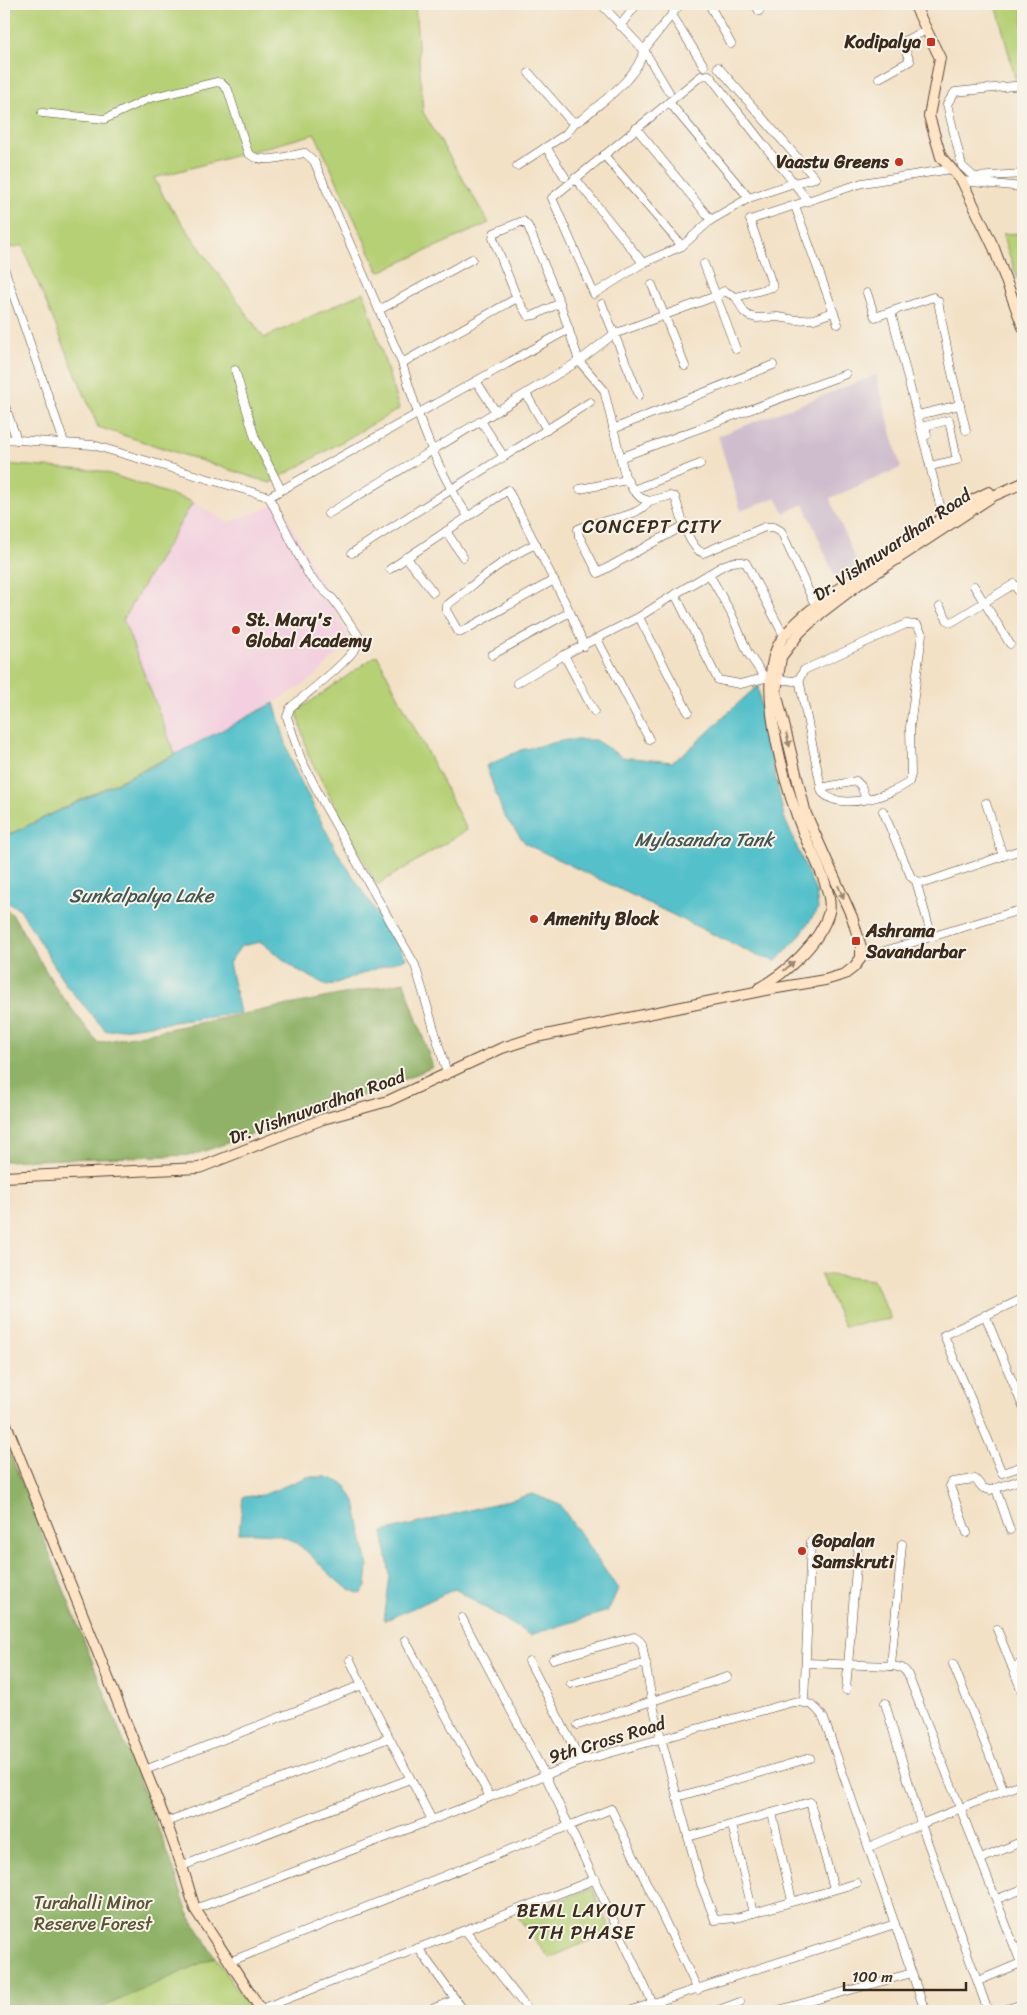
<svg xmlns="http://www.w3.org/2000/svg" width="1027" height="2015" font-family="Sriracha,sans-serif">
  <rect width="100%" height="100%" fill="#f7f3e8"/>
  <filter id="ink" filterUnits="userSpaceOnUse"><feTurbulence type="fractalNoise" baseFrequency=".02" numOctaves="2"/><feDisplacementMap in="SourceGraphic" scale="10" xChannelSelector="R" yChannelSelector="G"/><feConvolveMatrix kernelMatrix="1 2 1 2 8 2 1 2 1" color-interpolation-filters="sRGB"/></filter>
  <filter id="wash" filterUnits="userSpaceOnUse"><feTurbulence type="fractalNoise" baseFrequency=".0096" numOctaves="4" result="noise"/><feDisplacementMap in="SourceGraphic" scale="20" xChannelSelector="R" yChannelSelector="G"/><feGaussianBlur stdDeviation="1.12" result="paint"/><feColorMatrix in="noise" values="0 0 0 0 0 0 0 0 0 0 0 0 0 0 0 0 0 1.4 0 .05"/><feComposite in="paint" operator="in"/></filter>
  <g filter="url(#wash)">
    <rect width="100%" height="100%" fill="#f3e1c6"/>
    <polygon fill="#f3cfdf" points="193,502 228,523 280,503 351,641 313,678 274,703 175,754 123,619"/>
    <polygon fill="#cfbdce" points="876,375 901,468 830,498 858,566 837,582 804,504 784,513 776,497 741,511 718,436"/>
    <g fill="#b6d076" stroke="#787d4a">
      <polygon points="4,4 415,4 423,112 489,223 379,272 315,134 154,178 165,199 264,338 364,292 399,409 270,483 98,427 22,245 4,250"/>
      <polygon points="996,4 1023,4 1023,78 1015,78"/>
      <polygon points="1023,233 1023,294 1002,234"/>
      <polygon points="4,464 101,471 193,502 123,619 175,754 4,837"/>
      <polygon points="377,655 467,830 377,885 308,755 297,711"/>
      <polygon points="820,1274 873,1280 891,1319 844,1326"/>
      <polygon points="592,1888 612,1931 549,1958 518,1917"/>
      <polygon points="215,1957 251,2011 92,2011"/>
    </g>
    <g fill="#90b267" stroke="#666e42">
      <polygon points="4,908 13,915 56,988 98,1043 404,982 433,1067 384,1088 193,1155 4,1161"/>
      <polygon points="4,1438 171,1861 187,1911 215,1957 94,2011 4,2011"/>
    </g>
    <g fill="#53c0ca" stroke="#477574">
      <path d="M758 686 761 707 784 817 816 892 818 909 798 938 776 961 756 955 526 844 504 816 486 766 521 750 566 740H595L622 757 672 762C704 740 728 710 758 686Z"/>
      <polygon points="274,703 292,764 336,850 406,958 328,986 294,968 261,942 241,946 229,963 240,1013 106,1031 66,985 20,909 4,901 4,837 155,765"/>
      <path d="M307 1477H326L338 1481 346 1486 355 1501 368 1566 366 1587 361 1594C330 1585 315 1550 286 1538 273 1532 253 1533 239 1533L243 1497 263 1495Z"/>
      <polygon points="533,1494 560,1505 618,1589 608,1611 530,1635 455,1589 384,1621 390,1576 383,1532"/>
    </g>
  </g>
  <g filter="url(#ink)">
    <g fill="none" stroke-linecap="round" stroke-linejoin="round">
      <defs>
        <g id="street">
          <polyline points="601,4 644,50 680,4"/>
          <polyline points="709,4 731,44"/>
          <polyline points="755,4 759,11"/>
          <polyline points="672,15 704,66"/>
          <polyline points="620,26 637,4"/>
          <polyline points="644,50 669,92"/>
          <polyline points="718,67 815,178 794,183 749,198 711,220 682,246 643,263 594,294 552,198 701,76 709,75 808,201"/>
          <path d="M529 73 570 120 576 122 581 120C602 101 637 79 644 50"/>
          <polyline points="879,78 910,61 904,47 906,40 927,30"/>
          <polyline points="1023,85 955,92 947,104 962,166 974,177 1023,174"/>
          <polyline points="669,102 749,198"/>
          <path d="M42 113 105 119 150 98 217 82 221 83 228 90 248 153C262 166 288 155 305 153L314 161 402 363"/>
          <polyline points="636,128 711,220"/>
          <polyline points="546,147 565,177"/>
          <polyline points="604,155 682,246"/>
          <polyline points="517,166 566,134 575,122"/>
          <polyline points="575,178 643,263"/>
          <polyline points="962,181 1023,187"/>
          <polyline points="795,206 838,324"/>
          <polyline points="704,264 736,349"/>
          <polyline points="4,268 64,442"/>
          <polyline points="652,285 685,366"/>
          <polyline points="867,293 875,317 933,297 938,301 951,369 966,430"/>
          <polyline points="736,297 744,312 749,316 756,318 778,317 796,320 814,319 833,312"/>
          <path d="M517 298 493 238 494 233 523 221 528 226 560 303 579 361 604 390 625 476 633 490 641 498 649 501 669 496 675 497C680 512 688 548 703 553L765 527H774L781 531 816 607"/>
          <polyline points="602,304 639,395"/>
          <polyline points="379,310 472,259"/>
          <polyline points="891,312 944,521"/>
          <polyline points="235,370 255,438 281,490"/>
          <polyline points="476,381 496,412"/>
          <polyline points="526,394 547,430"/>
          <polyline points="4,403 17,440"/>
          <polyline points="918,415 960,405"/>
          <polyline points="481,421 504,457"/>
          <polyline points="613,429 773,365"/>
          <polyline points="927,435 925,426 949,420 957,460 930,466"/>
          <polyline points="4,439 93,445 269,497 569,329"/>
          <polyline points="622,457 846,374"/>
          <polyline points="580,489 627,480"/>
          <polyline points="633,490 700,464"/>
          <path d="M269 497 306 570 310 577 333 599 358 635C359 639 359 643 357 646 343 667 309 691 290 708L287 717 301 759 325 806 415 965 447 1073"/>
          <path d="M649 501C636 520 598 519 578 529L579 536 598 573 685 525"/>
          <polyline points="328,514 579,361 614,334 716,296 724,291 736,297 773,287 750,220 862,183 951,169"/>
          <path d="M468 516C436 469 418 418 402 363L517 298 528 316 535 315 560 303"/>
          <polyline points="446,531 463,557"/>
          <path d="M536 544C503 558 475 584 446 606V610L458 631 461 632 554 580"/>
          <path d="M352 553C430 502 511 453 590 402"/>
          <polyline points="406,557 433,592"/>
          <polyline points="390,569 508,490 570,612 584,646"/>
          <path d="M709 574C721 567 732 558 746 563L784 636"/>
          <polyline points="974,586 1010,644"/>
          <polyline points="675,594 718,680 740,684 765,678"/>
          <polyline points="940,607 948,621 952,622 1014,584 1023,598"/>
          <polyline points="639,617 688,712"/>
          <path d="M906 624 917 625 922 634 910 727 911 775 909 782C890 796 840 812 822 792L799 679 804 670Z"/>
          <polyline points="597,639 649,739"/>
          <polyline points="492,655 570,612"/>
          <polyline points="564,655 594,711"/>
          <polyline points="517,683 564,655 639,617 675,594 709,574 731,613 748,653 765,678 794,681 799,679"/>
          <polyline points="821,788 856,781 861,786 866,799"/>
          <polyline points="986,803 1003,856"/>
          <polyline points="883,811 911,877 916,881 927,882 1023,849"/>
          <polyline points="916,881 932,937"/>
          <polyline points="861,958 1023,909"/>
          <polyline points="1023,1298 944,1335 1002,1473 1023,1466"/>
          <polyline points="985,1315 1023,1407"/>
          <polyline points="996,1489 1010,1530"/>
          <polyline points="967,1533 950,1486 952,1482 975,1479 983,1488 990,1490 1023,1479"/>
          <polyline points="462,1618 545,1775 653,2004 655,2011"/>
          <polyline points="997,1629 1023,1694"/>
          <polyline points="405,1640 490,1797"/>
          <polyline points="553,1659 634,1637 639,1640 642,1644 652,1701 661,1738 701,1884 715,1920 736,1918 857,1883"/>
          <polyline points="350,1660 362,1685"/>
          <polyline points="529,1661 581,1761"/>
          <path d="M806 1663 891 1666C900 1667 904 1667 908 1675L1021 1963 978 1981"/>
          <polyline points="953,1664 1004,1791"/>
          <polyline points="891,1666 902,1544"/>
          <polyline points="1012,1667 1023,1663"/>
          <polyline points="571,1684 646,1663"/>
          <polyline points="846,1690 858,1544"/>
          <polyline points="804,1702 811,1541"/>
          <polyline points="885,1703 921,1824 988,2011"/>
          <polyline points="578,1725 727,1677"/>
          <polyline points="145,1770 362,1685 432,1820"/>
          <polyline points="677,1797 810,1758"/>
          <polyline points="772,1813 792,1901"/>
          <polyline points="166,1822 389,1738"/>
          <polyline points="732,1825 753,1913"/>
          <polyline points="688,1837 810,1802 834,1889"/>
          <polyline points="869,1847 921,1824 1023,1783"/>
          <polyline points="981,1859 1023,1841"/>
          <polyline points="182,1866 410,1779"/>
          <polyline points="997,1899 1023,1889"/>
          <path d="M195 1909 432 1820 581 1761 793 1702C809 1702 816 1705 824 1719L925 2011"/>
          <polyline points="465,1930 596,1879"/>
          <polyline points="418,1948 464,2011"/>
          <polyline points="229,1962 611,1809 698,1990"/>
          <polyline points="261,2009 465,1930 529,2011"/>
          <polyline points="427,2011 455,2000"/>
          <polyline points="629,2011 895,1924"/>
          <polyline points="716,2011 740,2002"/>
          <polyline points="775,2011 912,1973"/>
          <polyline points="1000,2011 1023,2004"/>
        </g>
        <g id="secondary">
          <polyline points="914,4 940,58 929,116 941,157 962,181 994,248 1023,327"/>
          <path d="M759 988C786 973 820 943 829 912 834 894 813 855 805 837 787 792 758 697 776 650 787 620 850 581 878 562 914 538 949 511 989 492"/>
          <polyline points="4,1177 199,1168 323,1119 388,1101 502,1048 536,1037 765,990 825,980 845,974 854,967 861,958 861,947 852,917 806,814 776,692 781,657 800,632 821,613 859,584 993,496 1023,483"/>
          <polyline points="4,1419 166,1822 182,1866 195,1909 262,2011"/>
        </g>
      </defs>
      <use href="#street" stroke="#574537" stroke-width="9"/>
      <use href="#secondary" stroke="#574537" stroke-width="12"/>
      <use href="#street" stroke="#fff" stroke-width="8"/>
      <use href="#secondary" stroke="#ffe4c6" stroke-width="10"/>
    </g>
    <defs><path id="oneway-solid" d="M-6-.8H1V-3.2L6.5 0L1 3.2V.8H-6Z" transform="scale(1.25)"/></defs>
    <g fill="#9d8772">
      <use href="#oneway-solid" transform="translate(788 740) rotate(76)"/>
      <use href="#oneway-solid" transform="translate(841 892) rotate(66)"/>
      <use href="#oneway-solid" transform="translate(789 966) rotate(-42)"/>
    </g>
  </g>
  <g fill="#c8321e" stroke="#f7f3e8" stroke-width="2">
    <rect x="926" y="37" width="10" height="10" rx="2.5"/>
    <circle cx="899" cy="162" r="5"/>
    <circle cx="236" cy="630" r="5"/>
    <circle cx="534" cy="919" r="5"/>
    <rect x="851" y="936" width="10" height="10" rx="2.5"/>
    <circle cx="802" cy="1551" r="5"/>
  </g>
  <g text-anchor="middle" dominant-baseline="central" stroke-width="4" stroke-linejoin="round" paint-order="stroke">
    <g font-size="18" font-weight="bold" fill="#3b2a1e" stroke="#f7f3e8" text-anchor="start">
      <text x="921" y="42" text-anchor="end">Kodipalya</text>
      <text x="889" y="162" text-anchor="end">Vaastu Greens</text>
      <text x="246" y="620">St. Mary's<tspan x="246" dy="21">Global Academy</tspan></text>
      <text x="544" y="919">Amenity Block</text>
      <text x="866" y="931">Ashrama<tspan x="866" dy="21">Savandarbar</tspan></text>
      <text x="812" y="1541">Gopalan<tspan x="812" dy="21">Samskruti</tspan></text>
    </g>
    <g font-size="18" fill="#3b2a1e" stroke="#f7f3e8">
      <text transform="translate(892 545) rotate(-34)">Dr. Vishnuvardhan Road</text>
      <text transform="translate(317 1107) rotate(-20)">Dr. Vishnuvardhan Road</text>
      <text transform="translate(607 1740) rotate(-17)">9th Cross Road</text>
    </g>
    <g font-size="18" fill="#5a5434" stroke="#f7f3e8">
      <text x="93" y="1903">Turahalli Minor<tspan x="93" dy="21">Reserve Forest</tspan></text>
    </g>
    <g font-size="19" letter-spacing="1" fill="#3b2a1e" stroke="#f7f3e8">
      <text x="652" y="526">CONCEPT CITY</text>
      <text x="581" y="1910">BEML LAYOUT<tspan x="581" dy="22">7TH PHASE</tspan></text>
    </g>
    <g font-size="19" font-style="italic" fill="#425752" stroke="#f7f3e8">
      <text x="704" y="839">Mylasandra Tank</text>
      <text x="141" y="895">Sunkalpalya Lake</text>
    </g>
  </g>
  <rect width="1027" height="2015" fill="none" stroke="#f7f3e8" stroke-width="20"/>
  <path d="M844 1982v8h122v-8" fill="none" stroke="#3b2a1e" stroke-width="2.5"/>
  <text x="852" y="1982" font-size="15" fill="#3b2a1e" stroke="#f7f3e8" stroke-width="4" paint-order="stroke">100 m</text>
</svg>
